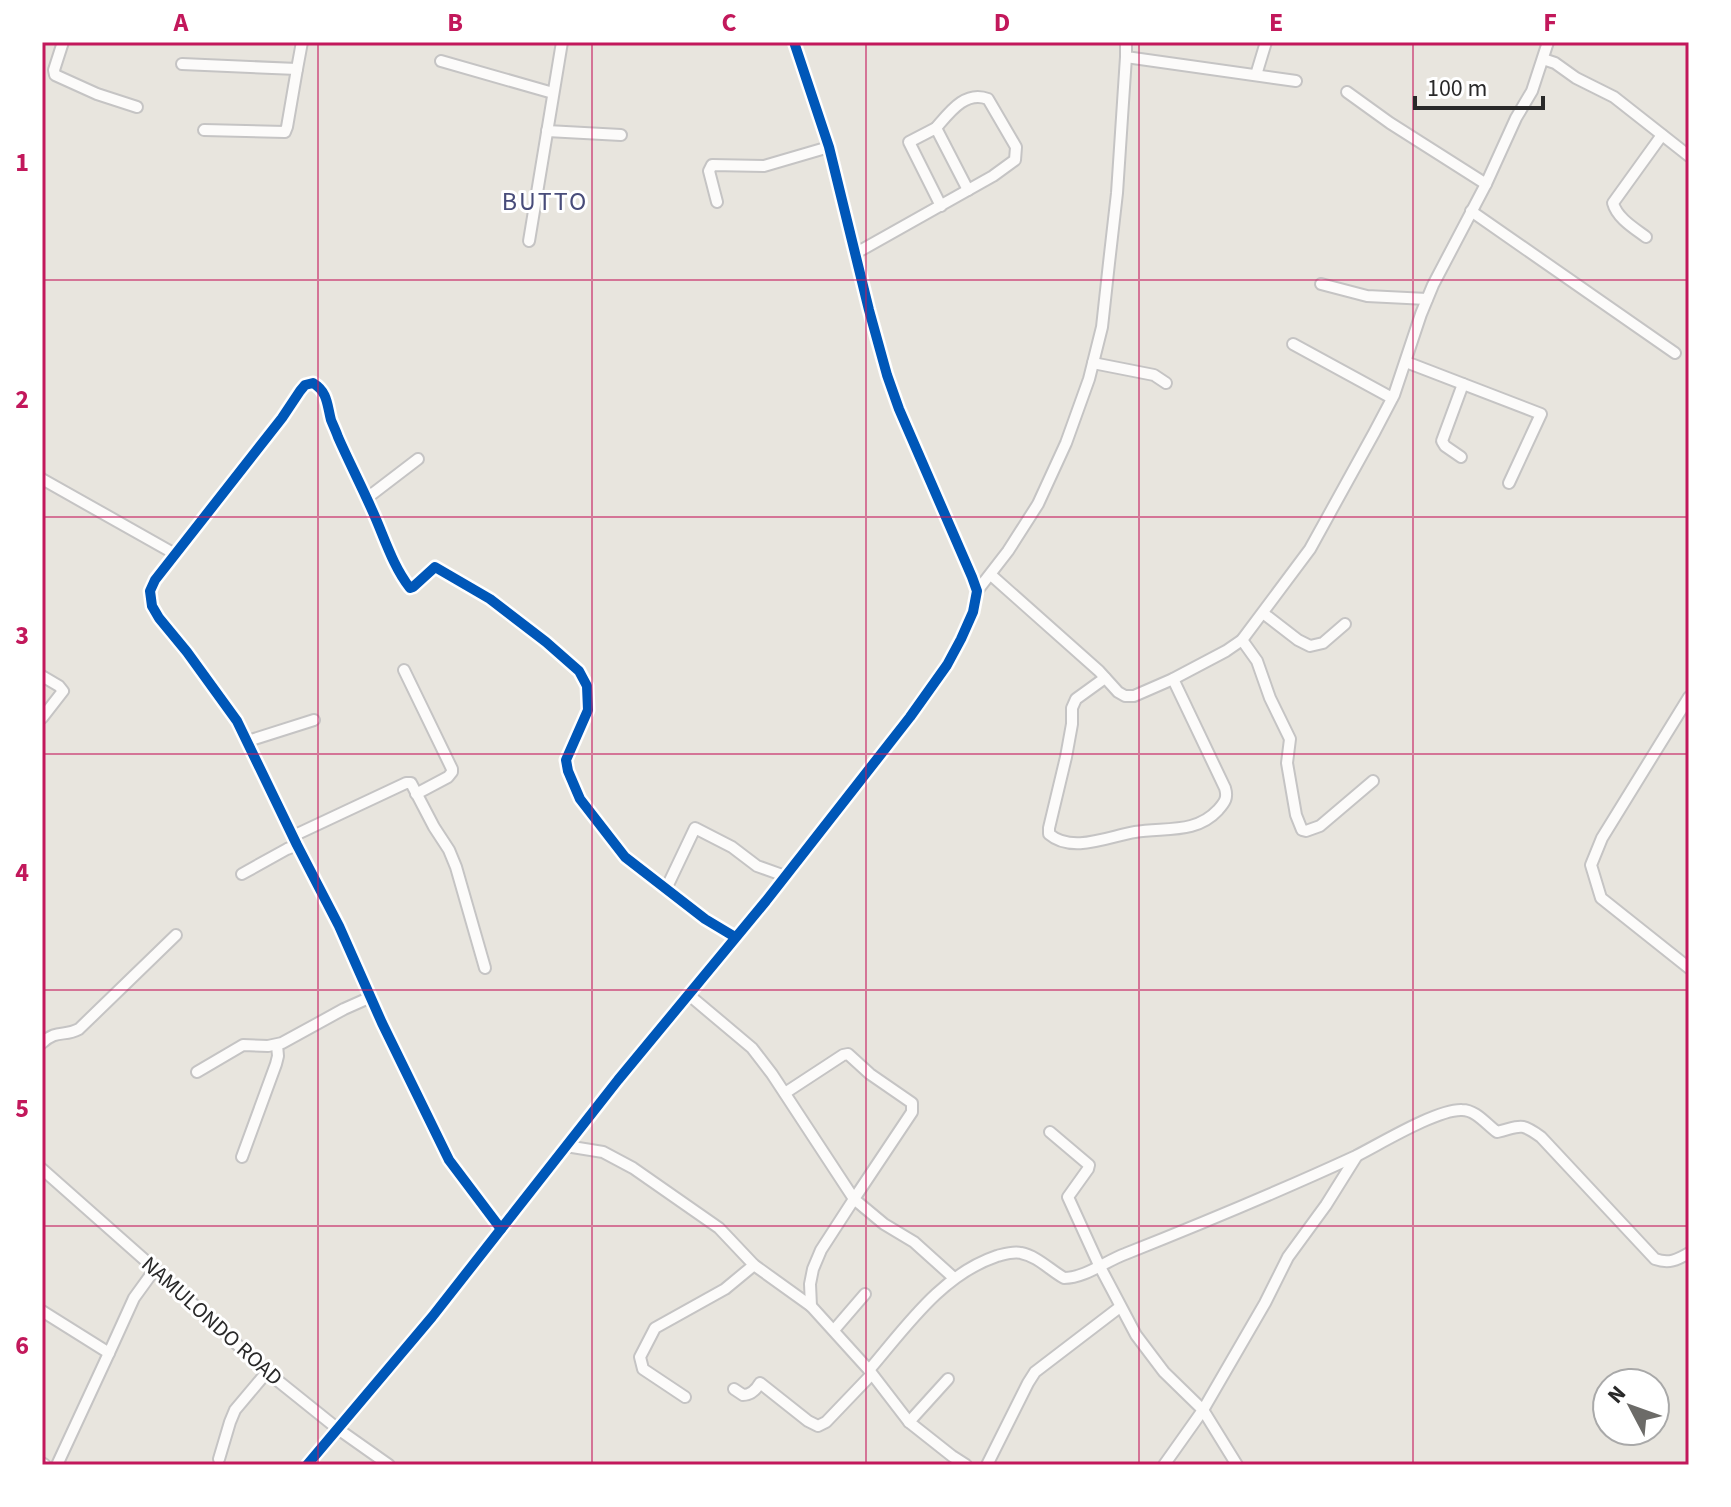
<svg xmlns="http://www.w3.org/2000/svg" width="1731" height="1507" font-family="'Source Sans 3',sans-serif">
  <rect width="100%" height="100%" fill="#e8e5de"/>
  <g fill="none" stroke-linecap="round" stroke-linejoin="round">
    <defs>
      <g id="minor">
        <polyline points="63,42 54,70 55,75 97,94 137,107"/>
        <polyline points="1126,42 1126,57 1296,81"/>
        <polyline points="1543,59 1555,63 1576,78 1614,97 1689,156"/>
        <polyline points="441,61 553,93"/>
        <polyline points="182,64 297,69 302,42"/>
        <polyline points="1256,75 1266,42"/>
        <polyline points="1347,92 1390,123 1486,184"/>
        <polyline points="204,130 285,132 287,127 297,69"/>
        <polyline points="547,131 621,135"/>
        <polyline points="717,202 709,171 712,165 764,166 829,147"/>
        <polyline points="941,206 909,142 936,128 968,190"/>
        <polyline points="1471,211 1675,353"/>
        <path d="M1646 237C1634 228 1617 218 1613 203L1662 135"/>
        <polyline points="529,241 562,42"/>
        <path d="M856 253 993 176 1015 160 1016 147 988 99C965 90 949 113 936 128"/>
        <polyline points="1321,284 1367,296 1427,299"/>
        <polyline points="1293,344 1392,398"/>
        <polyline points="1406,362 1541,414 1509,483"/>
        <polyline points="1093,363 1154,375 1166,383"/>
        <polyline points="1461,457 1445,446 1442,441 1463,384"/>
        <polyline points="42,479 175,554"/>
        <polyline points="367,498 418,459"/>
        <polyline points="991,575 1099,671 1118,692 1125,696 1134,696 1173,679 1226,651 1242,640 1310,549 1374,433 1394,395 1421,314 1433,285 1486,184 1516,118 1532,91 1548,42"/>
        <polyline points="977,591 1008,551 1038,504 1066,443 1089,379 1102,327 1109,263 1117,193 1126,57"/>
        <polyline points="1263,613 1298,640 1310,646 1323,643 1345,624"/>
        <polyline points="1242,640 1257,661 1270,698 1290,739 1287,763 1296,815 1302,830 1306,831 1320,826 1373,781"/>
        <polyline points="404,670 452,769 452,772 448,777 416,794"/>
        <polyline points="42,676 59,686 63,691 42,718"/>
        <path d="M1105 678 1076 699 1072 708V724L1066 757 1049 828V834C1072 854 1110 836 1135 832 1165 827 1196 834 1218 810 1225 802 1228 798 1225 788L1173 679"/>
        <polyline points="1689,697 1602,838 1591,865 1601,898 1689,968"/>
        <polyline points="248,741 314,720"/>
        <polyline points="293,836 406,783 411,783 434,827 449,850 456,867 485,968"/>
        <polyline points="242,874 287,849 297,845"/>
        <polyline points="666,889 695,828 732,847 757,866 785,876"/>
        <polyline points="689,995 752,1048 772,1074 854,1199 821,1250 813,1269 810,1284 811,1306 869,1370 909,1422 952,1456 966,1465"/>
        <path d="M42 1043C57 1029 64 1037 79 1029L176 935"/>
        <polyline points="197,1072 243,1045 268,1046 282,1043 344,1009 371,997"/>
        <polyline points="785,1093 843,1055 848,1054 870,1074 912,1103 912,1112 854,1199 884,1224 914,1242 954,1278"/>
        <polyline points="1050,1132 1089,1165 1088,1169 1068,1197 1099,1265 1136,1335 1164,1372 1203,1410 1237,1465"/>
        <polyline points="566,1146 603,1152 633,1168 719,1228 754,1265 811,1306"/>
        <polyline points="242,1157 276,1064 278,1056 277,1045"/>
        <polyline points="42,1169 155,1269 267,1372 338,1429 389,1465"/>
        <path d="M501 1229 449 1160 382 1023 339 926 297 845 237 721 187 652 159 618 152 606 150 591 155 580 282 418 300 391 305 385 313 383C328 392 327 405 331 420 333 425 336 431 338 437 349 462 361 485 372 510 384 536 392 565 410 588L413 587 435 567 490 599 546 642 579 671 587 686 588 710 566 760 568 771 580 799 625 857 705 919 735 937"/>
        <polyline points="42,1311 109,1353 134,1298 155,1269"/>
        <polyline points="834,1330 865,1294"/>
        <path d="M869 1370C906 1327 941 1275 997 1256 1005 1254 1013 1251 1021 1253 1037 1256 1050 1270 1064 1278 1085 1278 1106 1261 1125 1254 1203 1223 1280 1191 1356 1156 1380 1144 1437 1109 1462 1110 1476 1110 1486 1124 1497 1132 1520 1127 1519 1121 1541 1137L1655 1259C1669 1264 1677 1260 1689 1253"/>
        <path d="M734 1389 743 1395C751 1395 756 1390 760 1383L808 1421 818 1426 826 1422 871 1375"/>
        <polyline points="685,1397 643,1369 640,1357 655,1328 725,1289 754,1265"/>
        <polyline points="909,1422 948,1379"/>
        <polyline points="219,1459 230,1422 235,1410 267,1372"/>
        <polyline points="42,1463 45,1465"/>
        <polyline points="57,1465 109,1353"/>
        <polyline points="307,1465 432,1317 618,1080 766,901 910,717 947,665 961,639 973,612 977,591 972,577 899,409 887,375 869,310 829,147 794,42"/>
        <polyline points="987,1465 1028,1383 1035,1372 1120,1307"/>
        <polyline points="1164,1465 1203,1410 1265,1303 1288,1257 1326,1205 1356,1157"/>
      </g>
    </defs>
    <use href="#minor" stroke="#c5c4c4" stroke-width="14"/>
    <use href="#minor" stroke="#fcfbfa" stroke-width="10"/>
    <defs>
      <g id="cycleway">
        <path d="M501 1229 449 1160 382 1023 339 926 297 845 237 721 187 652 159 618 152 606 150 591 155 580 282 418 300 391 305 385 313 383C328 392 327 405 331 420 333 425 336 431 338 437 349 462 361 485 372 510 384 536 392 565 410 588L413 587 435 567 490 599 546 642 579 671 587 686 588 710 566 760 568 771 580 799 625 857 705 919 735 937"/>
        <polyline points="307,1465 432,1317 618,1080 766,901 910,717 947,665 961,639 973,612 977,591 972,577 899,409 887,375 869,310 829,147 794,42"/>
      </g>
    </defs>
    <use href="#cycleway" stroke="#fff" stroke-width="15"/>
    <use href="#cycleway" stroke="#0057b8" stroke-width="10"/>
  </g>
  <path fill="none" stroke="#c2185b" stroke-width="2" stroke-opacity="0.55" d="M318 42V1465M592 42V1465M866 42V1465M1139 42V1465M1413 42V1465M42 280H1689M42 517H1689M42 754H1689M42 990H1689M42 1226H1689"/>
  <g text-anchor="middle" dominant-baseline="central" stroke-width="6" stroke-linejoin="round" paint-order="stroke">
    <g font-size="22" fill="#292929" stroke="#fff">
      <text transform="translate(212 1321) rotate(42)">NAMULONDO ROAD</text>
    </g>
    <g font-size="26" letter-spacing="2" fill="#484c7a" stroke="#fff">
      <text x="545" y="201">BUTTO</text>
    </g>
  </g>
  <rect width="1731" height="1507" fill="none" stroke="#ffffff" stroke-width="88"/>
  <g transform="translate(1631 1407) rotate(311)"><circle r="38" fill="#ffffff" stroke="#a9a9a9" stroke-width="2"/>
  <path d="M0-6L14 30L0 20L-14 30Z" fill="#6c6b68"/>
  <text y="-12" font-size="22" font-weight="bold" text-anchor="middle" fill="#292929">N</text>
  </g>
  <path d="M1415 96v12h128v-12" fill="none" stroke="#292929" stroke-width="4"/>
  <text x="1427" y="96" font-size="24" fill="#292929" stroke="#ffffff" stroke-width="6" paint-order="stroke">100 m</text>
  <rect x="44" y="44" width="1643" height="1419" fill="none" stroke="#c2185b" stroke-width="3"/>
  <g font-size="26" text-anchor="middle" font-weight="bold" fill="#c2185b">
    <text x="181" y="31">A</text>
    <text x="455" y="31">B</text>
    <text x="729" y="31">C</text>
    <text x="1002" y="31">D</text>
    <text x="1276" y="31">E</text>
    <text x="1550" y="31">F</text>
    <text x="22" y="171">1</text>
    <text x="22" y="408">2</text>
    <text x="22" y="644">3</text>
    <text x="22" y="881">4</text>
    <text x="22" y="1117">5</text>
    <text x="22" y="1354">6</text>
  </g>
</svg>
